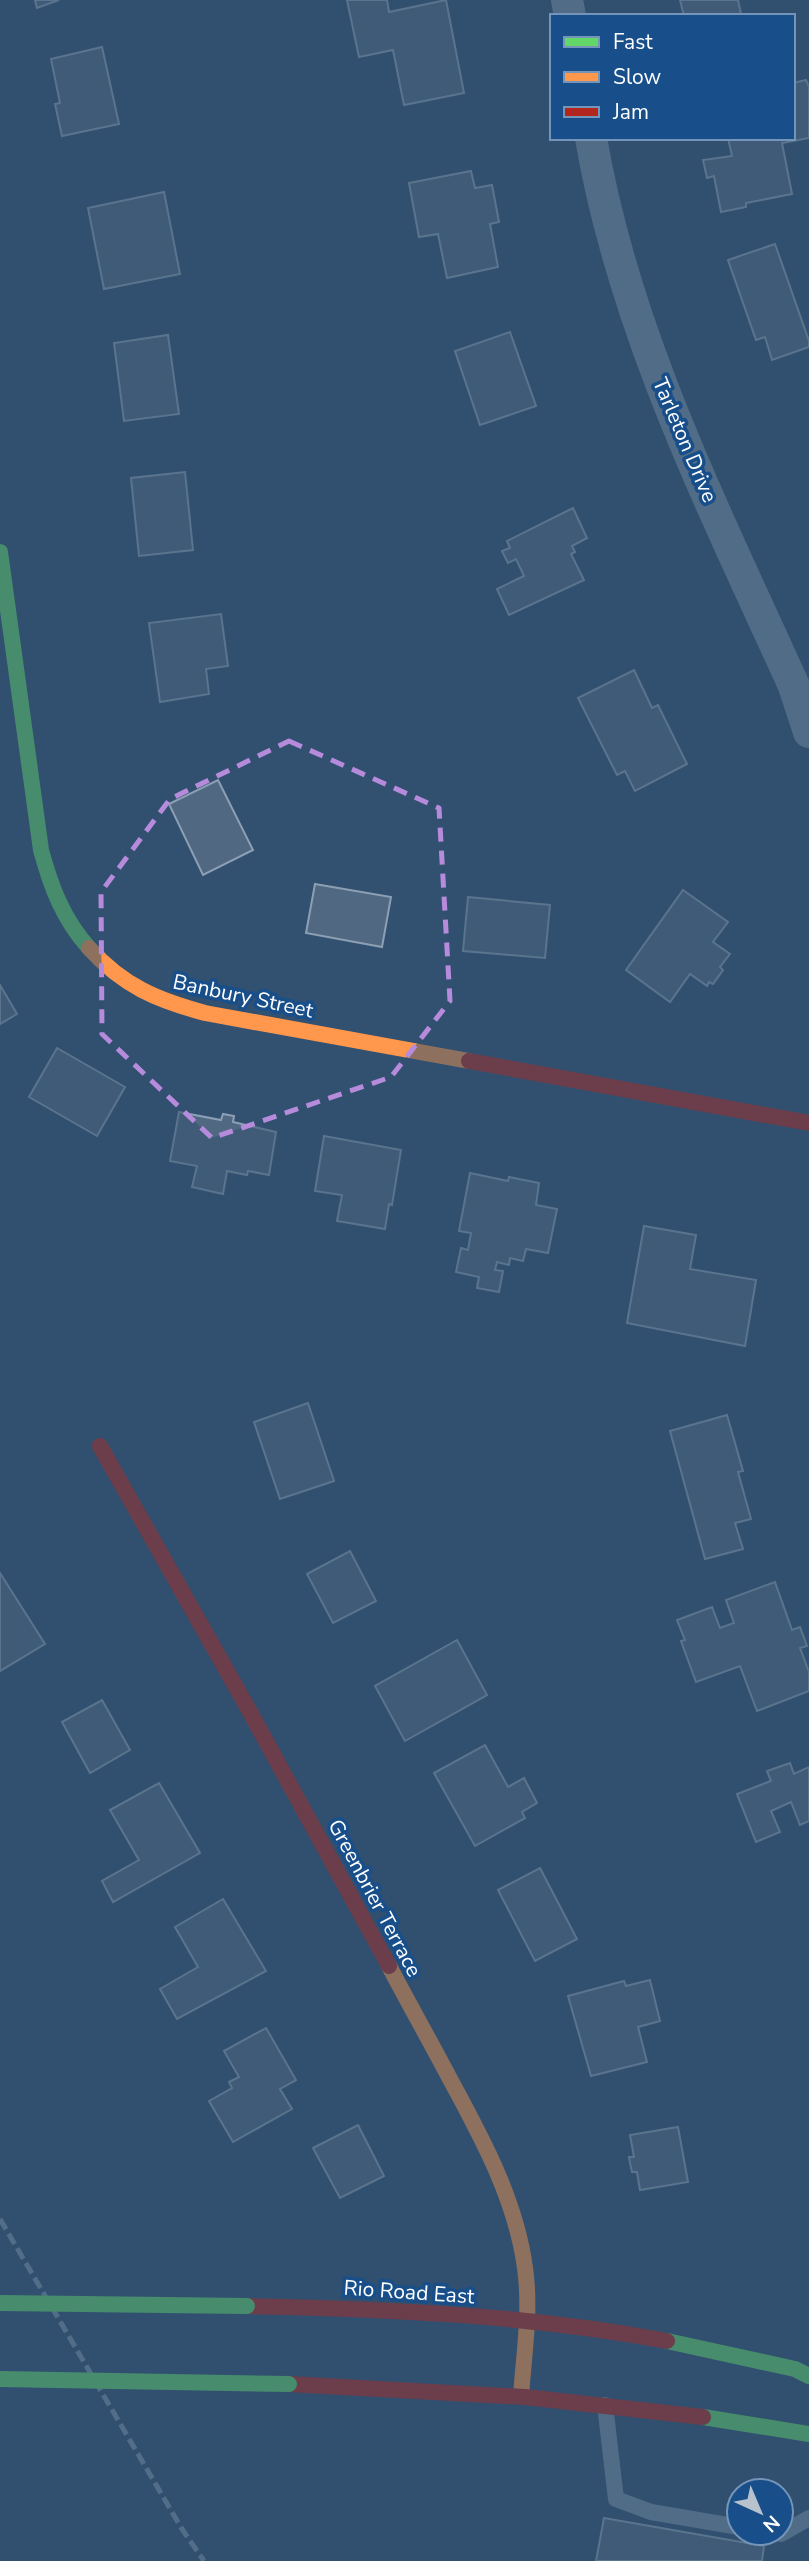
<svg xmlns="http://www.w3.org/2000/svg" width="809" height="2561" font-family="'Nunito Sans',sans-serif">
  <rect width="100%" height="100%" fill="#325070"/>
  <g fill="#506882" stroke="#8d9fb3" stroke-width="2">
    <polygon points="35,0 59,0 37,8"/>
    <polygon points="347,0 387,0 389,12 446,0 464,93 404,105 393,50 359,57"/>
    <polygon points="680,0 738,0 741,14 684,16"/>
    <polygon points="102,47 119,124 62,136 55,104 60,103 51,59"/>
    <polygon points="806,80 809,87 809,138 782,143 792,194 746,203 746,207 721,212 714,176 707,178 703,160 732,156 728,138 793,138 793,83"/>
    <polygon points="471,171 475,188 492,185 499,222 490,224 498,267 447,278 438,234 419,237 409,183"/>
    <polygon points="164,192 180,274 104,289 88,208"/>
    <polygon points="775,244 809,341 809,347 772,360 765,337 756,340 728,260"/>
    <polygon points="510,332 536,406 480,425 455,351"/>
    <polygon points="168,335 179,414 124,421 114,343"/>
    <polygon points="185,472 193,550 139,556 131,478"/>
    <polygon points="573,508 587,538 572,546 575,552 571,554 584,580 509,615 497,589 524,576 516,559 508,563 502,551 510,548 507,541"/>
    <polygon points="221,614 228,666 206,669 209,694 160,702 149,623"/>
    <polygon points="634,670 652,708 658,705 687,764 635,791 625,771 617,775 578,698"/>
    <polygon points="218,780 253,850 203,875 169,804"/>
    <polygon points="315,884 391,897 382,947 306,933"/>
    <polygon points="683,890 728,922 713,942 730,954 720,967 723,970 713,984 709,982 707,986 690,974 670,1002 626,970"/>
    <polygon points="468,897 550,905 545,958 463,951"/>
    <polygon points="0,985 17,1014 0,1024"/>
    <polygon points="57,1048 125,1087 97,1136 29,1097"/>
    <polygon points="179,1112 221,1120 223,1114 234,1116 233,1122 276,1132 269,1175 248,1171 247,1175 227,1171 223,1194 192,1187 197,1166 170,1161"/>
    <polygon points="324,1136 401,1150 392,1205 389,1204 385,1229 337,1221 342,1195 315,1191"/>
    <polygon points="470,1173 508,1181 509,1177 539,1183 536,1205 557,1209 548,1253 526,1249 523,1261 510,1258 509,1265 497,1262 495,1270 503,1271 499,1292 477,1288 479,1277 456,1272 461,1248 468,1250 471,1233 459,1231"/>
    <polygon points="644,1226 696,1235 690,1269 756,1280 745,1346 627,1323"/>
    <polygon points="308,1403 334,1481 280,1499 254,1422"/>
    <polygon points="727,1415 743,1471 738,1472 751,1519 735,1523 743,1549 705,1559 670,1431"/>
    <polygon points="350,1551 376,1601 333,1623 307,1574"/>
    <polygon points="0,1573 45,1644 0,1671"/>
    <polygon points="775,1582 792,1630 800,1627 807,1646 800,1648 809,1672 809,1691 757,1711 740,1666 696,1682 681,1641 685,1640 677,1620 712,1607 720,1628 734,1623 726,1600"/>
    <polygon points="457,1640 487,1695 405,1741 375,1686"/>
    <polygon points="102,1700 130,1750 90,1773 62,1722"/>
    <polygon points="485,1745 508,1787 524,1778 537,1803 522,1812 525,1818 475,1846 434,1773"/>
    <polygon points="790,1763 794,1774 809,1767 809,1821 800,1825 791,1802 771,1811 780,1832 756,1842 737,1794 771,1781 767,1771"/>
    <polygon points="159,1783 200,1853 113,1902 102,1881 139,1860 110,1810"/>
    <polygon points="540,1868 577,1939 535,1961 498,1890"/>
    <polygon points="223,1899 266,1971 177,2019 160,1989 198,1967 175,1927"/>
    <polygon points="650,1980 660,2021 638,2027 647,2062 591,2076 568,1996 624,1981 626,1986"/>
    <polygon points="266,2028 296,2080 280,2089 292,2109 233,2142 209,2101 232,2088 229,2082 239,2077 224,2051"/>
    <polygon points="358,2125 384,2176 340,2198 313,2148"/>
    <polygon points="678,2127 688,2182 640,2190 637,2172 632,2172 630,2163 629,2157 634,2157 630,2135"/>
    <polygon points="604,2518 764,2546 762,2561 596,2561"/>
  </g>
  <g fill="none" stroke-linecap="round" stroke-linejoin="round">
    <g stroke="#798ea5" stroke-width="16">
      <polyline points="605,2405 616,2499 651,2512 739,2527"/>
      <polyline points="778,2533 781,2534 809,2518"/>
    </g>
    <g stroke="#798ea5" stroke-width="32">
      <polyline points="567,0 570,16"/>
      <path d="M591 138C624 332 714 509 794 686L809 732"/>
    </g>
    <g stroke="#63d668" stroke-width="16">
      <path d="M0 552 41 850C51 887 63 919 89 948"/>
      <polyline points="667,2341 795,2369 809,2376"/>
      <polyline points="703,2417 809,2434"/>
    </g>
    <g stroke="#ff974d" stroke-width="16">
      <path d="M89 948C123 986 157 1000 205 1013L469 1061"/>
      <path d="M389 1966C409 2004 430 2041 450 2079 482 2138 516 2200 525 2268 531 2310 524 2353 521 2396"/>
    </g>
    <g stroke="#b3261e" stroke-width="16">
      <polyline points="469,1061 809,1123"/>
      <polyline points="100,1446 250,1712 389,1966"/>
      <path d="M247 2306C388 2309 528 2315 667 2341"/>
      <polyline points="289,2384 525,2397 703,2417"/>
    </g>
    <polyline stroke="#7a90a4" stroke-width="5" stroke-dasharray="12 5" stroke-linecap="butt" points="0,2219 182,2529 204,2561"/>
    <g stroke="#63d668" stroke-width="16">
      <polyline points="0,2303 247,2306"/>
      <polyline points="0,2379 289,2384"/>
    </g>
  </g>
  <path d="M0 0H809V2561H0ZM289 741 439 808 450 1001 391 1077 212 1138 102 1034 101 892 170 799Z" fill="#325070" fill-opacity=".55" fill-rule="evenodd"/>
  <path fill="none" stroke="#b68bdc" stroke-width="5" stroke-dasharray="14 9" stroke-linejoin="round" d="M289 741 439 808 450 1001 391 1077 212 1138 102 1034 101 892 170 799Z"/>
  <g text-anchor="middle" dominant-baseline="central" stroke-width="7" stroke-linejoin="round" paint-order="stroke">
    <g font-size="21" fill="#fff" stroke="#184f8a">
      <text transform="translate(685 440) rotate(67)">Tarleton Drive</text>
      <text transform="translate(243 996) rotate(12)">Banbury Street</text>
      <text transform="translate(375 1898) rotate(62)">Greenbrier Terrace</text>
      <text transform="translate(409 2292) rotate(4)">Rio Road East</text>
    </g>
  </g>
  <rect x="550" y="14" width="245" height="126" fill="#184f8a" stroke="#7495b9" stroke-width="2"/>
  <rect x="564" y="37" width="35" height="10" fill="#63d668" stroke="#7495b9" stroke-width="2"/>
  <text x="613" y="49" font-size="21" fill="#ffffff">Fast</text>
  <rect x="564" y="72" width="35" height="10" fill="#ff974d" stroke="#7495b9" stroke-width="2"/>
  <text x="613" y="84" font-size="21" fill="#ffffff">Slow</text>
  <rect x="564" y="107" width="35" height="10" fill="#b3261e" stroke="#7495b9" stroke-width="2"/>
  <text x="613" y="119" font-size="21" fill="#ffffff">Jam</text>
  <g transform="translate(760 2512) rotate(136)"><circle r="33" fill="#184f8a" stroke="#7495b9" stroke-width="2"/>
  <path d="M0-5L12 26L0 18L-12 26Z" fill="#b7c2cd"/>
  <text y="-10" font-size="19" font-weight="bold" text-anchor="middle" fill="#ffffff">N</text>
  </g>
</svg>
